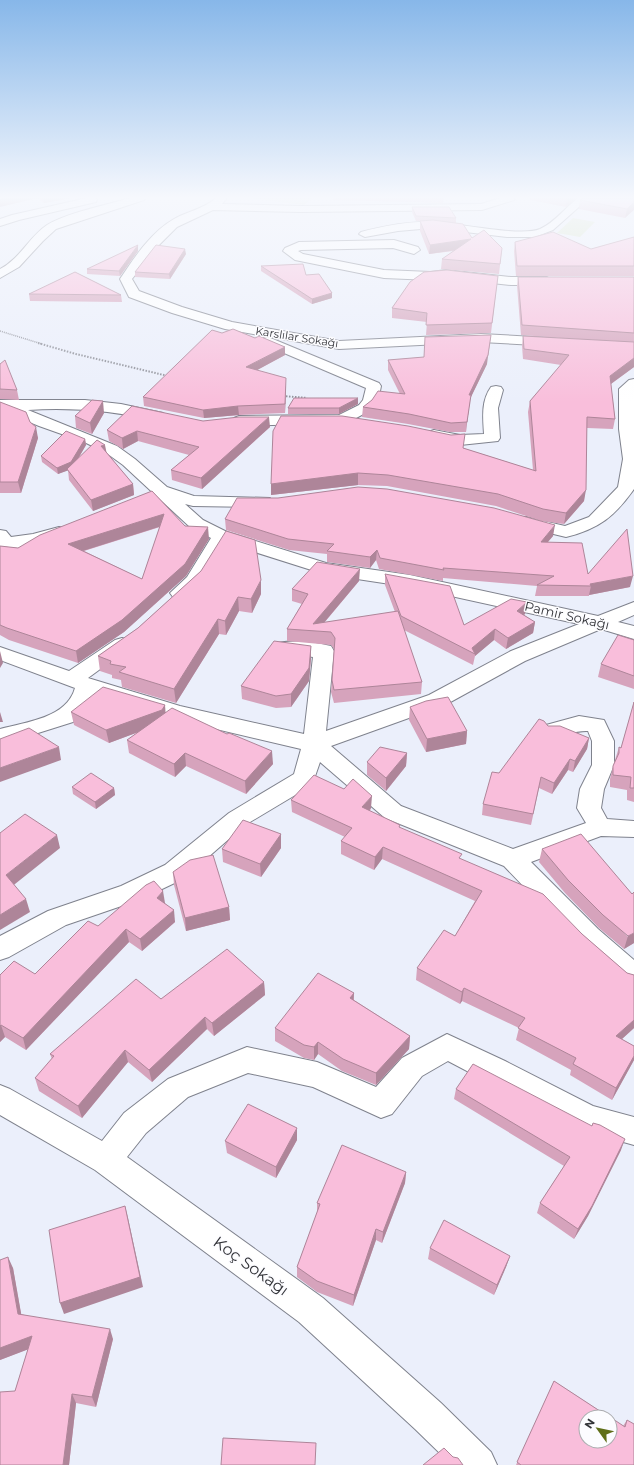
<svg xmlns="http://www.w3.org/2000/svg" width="634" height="1465" font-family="Montserrat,sans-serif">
  <rect width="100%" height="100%" fill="#ebeffb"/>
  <g fill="#d3e2be">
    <polygon points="250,198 312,198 304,205"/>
    <polygon points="573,218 595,222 580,237 557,233"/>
  </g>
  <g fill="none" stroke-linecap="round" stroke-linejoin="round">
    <defs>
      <g id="minor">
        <polygon points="87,198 96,198 97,200 96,202 19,220 0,226 0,219 12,215"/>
        <path d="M130 198H145L144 200 56 229 43 241 19 267 0 278V269C20 259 29 237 47 225 66 213 107 205 130 198Z"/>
        <path d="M216 198H227L222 204 301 206 481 204 500 198H515L514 200 482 210 301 212 213 210 177 227 158 246 132 279 139 291 182 307 232 322 339 341 481 334 553 338 558 339 560 342 558 345 553 346 481 342 339 349 225 329 172 313 129 297 120 279C134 258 151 232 174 219 188 211 204 209 216 198Z"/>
        <path d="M578 198H589L553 230 535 237H507L432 228 398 231 365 237 359 234 361 232C384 226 409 221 433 222 458 223 520 237 540 229 554 223 566 207 578 198Z"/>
        <polygon points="394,240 418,247 420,250 414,254 393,248 301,250 298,251 303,254 384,270 431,272 446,270 511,277 547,277 553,281 547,285 511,285 446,278 431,280 384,278 295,260 283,251 285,248 299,242"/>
        <polygon points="268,337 379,383 381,386 378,401 369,411 347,423 239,426 234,424 231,421 234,418 239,416 339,415 359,405 363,400 366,388 263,344 261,341 263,338"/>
        <path d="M634 379V489C615 516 599 529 566 537L520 526 517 522 520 518 526 517 565 526 589 517 618 487 623 459 619 429V389L629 380Z"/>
        <path d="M496 386 501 387 503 390 498 408 500 438 498 441 460 445 428 438 426 435 428 432 434 430 460 435 484 434C483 417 481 401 491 387Z"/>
        <path d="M0 400H85L121 404 163 413 166 416 163 419 158 421C115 411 72 407 28 410L117 446 135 459 167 487 194 496 270 498 273 502 270 506 264 507 193 506 185 504 203 520 227 532 326 563 410 575 598 616 634 602V615L618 622 634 626V639L601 629 525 661 445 705 331 746 401 806 513 849 586 823 577 808 580 789 592 765V741L588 731C573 730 560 739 546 735L543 730 546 725 579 716 604 720 614 741V765L604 789 601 808 607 819 634 821V837L601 836 531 862 598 929 634 960V987L624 984 580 945 504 866 385 818 320 762 312 785 245 825 183 879 139 900 66 925 9 957 0 960V936L48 911 121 886 165 865 229 813 294 774 301 749 178 720 94 695 90 706 73 722 0 745V729C26 722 67 718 75 688L0 660V647L69 671 115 640 122 638 129 640 132 644 129 648 88 678 180 706 304 734 313 657 275 652 272 648 275 644C291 639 315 642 331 646L334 651 326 731 429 695 511 651 579 624 410 587 324 574 226 543C215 560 197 603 173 597L170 593 187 577 211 538 191 528 123 465 105 452 84 442 39 426 0 410Z"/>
        <path d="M59 527 65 528 68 532 65 536C46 543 20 552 0 547V530L6 531 11 537 33 534Z"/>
        <polygon points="447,1034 505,1061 593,1106 634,1117 634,1145 577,1129 448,1061 422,1076 392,1114 381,1118 313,1087 248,1073 188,1097 146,1133 127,1157 323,1298 441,1403 491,1452 497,1465 452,1465 415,1429 299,1322 95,1170 0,1115 0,1085 10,1089 102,1141 124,1113 168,1079 247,1047 317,1062 376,1087 402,1058"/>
      </g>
    </defs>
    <use href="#minor" stroke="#7f828d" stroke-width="2"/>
    <polyline stroke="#90929b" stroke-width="1.5" stroke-dasharray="1 1" stroke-linecap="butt" points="0,331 42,344"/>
    <g stroke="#90929b" stroke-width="2" stroke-dasharray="1.5 1.5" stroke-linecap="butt">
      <polyline points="38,343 76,354 168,376"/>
      <polyline points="283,396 307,398"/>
    </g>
    <use href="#minor" fill="#fff" fill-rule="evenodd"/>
  </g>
  <g fill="#d6a3bc" fill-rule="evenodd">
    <polygon points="0,198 70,198 44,203 38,198"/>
    <polygon points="333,198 444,198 443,203 333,200"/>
    <polygon points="530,198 576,198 566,207 530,200"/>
    <polygon points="634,198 625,218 579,209 580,200"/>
    <polygon points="412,207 456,218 456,223 472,238 502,248 499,274 441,269 442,259 454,251 429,254 420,231 420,221 416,221 412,212"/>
    <polygon points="634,237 634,276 516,276 514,251 515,242 591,249"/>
    <polygon points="138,251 120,276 87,274 87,269"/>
    <polygon points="186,254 170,279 135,277 135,272"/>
    <polygon points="261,266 306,275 332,298 312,304 261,271"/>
    <polygon points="498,276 491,333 426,335 427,322 392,318 392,308"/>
    <polygon points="518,277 634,277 634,367 611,384 615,419 613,429 587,428 584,501 564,524 541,521 496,506 387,486 358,485 271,495 271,484 463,448 533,470 528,412 530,401 561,365 523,359 522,346 523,336 586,340 521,335 517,286"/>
    <polygon points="29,294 121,295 122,302 30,301"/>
    <polygon points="222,333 255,338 285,347 285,355 257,370 286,387 285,413 239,415 204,418 144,406 143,397"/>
    <polygon points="388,360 487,364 470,399 466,432 450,432 408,424 362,417 363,407 400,394 388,370"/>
    <polygon points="0,364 17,390 19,400 0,399"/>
    <polygon points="0,402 30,422 38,438 21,493 0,493"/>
    <polygon points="358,404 339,414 288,414 288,408"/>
    <polygon points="104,413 92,434 76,428 75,416"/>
    <polygon points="203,421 270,427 202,489 172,480 171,470 189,455 138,441 123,449 109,441 107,430"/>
    <polygon points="85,439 86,445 78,459 106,452 133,484 134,495 93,511 69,480 68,470 58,474 42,462 41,456"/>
    <path d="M152 491 185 526 209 539 186 576 124 632 78 663 9 640 0 635V546L18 548ZM160 527 142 579 84 551Z"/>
    <polygon points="225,519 553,536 548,542 588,574 630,587 589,595 589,596 535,596 537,586 443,578 443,581 379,569 376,560 370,568 327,562 327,554 289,550 226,530"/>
    <polygon points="201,571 261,594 252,613 239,611 226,635 219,634 176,703 122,687 121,680 112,678 112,675 100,671 98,656 138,628"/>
    <polygon points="385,574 464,625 525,614 524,615 535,622 533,633 506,649 494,640 475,656 473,665 404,630 422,682 421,694 334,703 331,692 332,680 334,649 331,645 287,641 287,629 302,604 292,601 292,589 359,581 324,623 395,612 385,585"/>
    <polygon points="634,640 634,689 598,677 601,664"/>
    <polygon points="311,646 311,658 309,681 291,707 276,708 242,699 241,686"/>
    <polygon points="634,702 634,802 627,800 627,790 610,787 610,779 613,766 615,760 619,747 621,748"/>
    <polygon points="410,707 467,731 466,744 426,752 409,720"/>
    <polygon points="71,712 166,712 273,764 246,794 186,766 175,777 129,753 127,740 138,732 109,743 74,725"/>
    <polygon points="548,726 589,738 587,749 573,772 568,770 552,794 539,788 531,825 482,815 483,804 499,773"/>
    <polygon points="407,753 406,766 386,791 367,775 367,762"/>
    <polygon points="72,787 114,788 115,795 96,809 73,794"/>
    <polygon points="344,789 371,808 370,811 400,828 461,859 582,934 627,973 634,975 634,1028 622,1039 634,1046 634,1060 612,1100 570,1075 571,1070 516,1040 519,1028 462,1001 460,1004 416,980 417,968 455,936 475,901 382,859 374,870 341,854 341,841 345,837 292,812 291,800"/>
    <polygon points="281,834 281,848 261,877 223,862 222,849"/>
    <polygon points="542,849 634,943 624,949 599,928 565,893 539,862"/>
    <polygon points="173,872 229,907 230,920 186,931 174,885"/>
    <polygon points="165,903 175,922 142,951 129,942 26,1050 5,1037 0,1042 0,975 35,974 98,926"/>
    <polygon points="264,982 265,995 214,1036 207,1029 152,1082 128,1062 82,1118 39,1091 35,1078 52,1059 50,1054 161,999"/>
    <polygon points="354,993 354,1000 410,1036 409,1049 376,1085 342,1071 318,1054 314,1060 304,1058 275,1041 275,1028"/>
    <polygon points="456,1089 621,1150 588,1216 574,1239 537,1213 540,1203 564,1166 454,1099"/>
    <polygon points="297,1140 276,1178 227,1153 225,1141"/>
    <polygon points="406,1172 405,1183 382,1243 376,1240 353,1306 317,1292 297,1277 297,1267 317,1213 317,1203"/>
    <polygon points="430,1248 510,1256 506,1267 494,1295 428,1259"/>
    <polygon points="0,1260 13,1268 21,1314 113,1339 96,1407 76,1403 69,1465 0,1465 15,1391 28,1349 0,1360"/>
    <polygon points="554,1381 623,1426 627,1420 634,1465 516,1465"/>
  </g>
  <g fill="#ae8599">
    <polygon points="4,198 38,198 0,207 0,199"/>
    <polygon points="43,198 70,198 44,203"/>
    <polygon points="567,198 576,198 566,207"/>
    <polygon points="634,202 634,210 625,218 627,209"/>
    <polygon points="471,239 470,248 429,254 430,245"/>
    <polygon points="138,245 138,251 120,276 119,271"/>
    <polygon points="185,249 186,254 170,279 169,274"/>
    <polygon points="332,293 332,298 312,304 312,299"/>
    <polygon points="491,335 487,364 470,399 466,432 469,395"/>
    <polygon points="285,347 285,355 246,376 246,367"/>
    <polygon points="634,358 634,367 608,386 610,376"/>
    <polygon points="286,378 286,387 285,413 285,404"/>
    <polygon points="358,398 358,404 339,414 339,408"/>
    <polygon points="103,401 104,413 92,434 90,423"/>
    <polygon points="238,406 239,415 204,418 203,410"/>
    <polygon points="269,417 270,427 202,489 201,478"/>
    <polygon points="36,427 38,438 21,493 18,482"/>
    <polygon points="137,431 138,441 123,449 122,438"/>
    <polygon points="85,439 86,445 72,469 58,474 57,468"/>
    <polygon points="105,445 107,455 101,446"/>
    <polygon points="358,473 358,485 271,495 271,484"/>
    <polygon points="133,484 134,495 93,511 91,500"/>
    <polygon points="586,490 584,501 564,524 566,513"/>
    <polygon points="164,514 165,525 70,555 68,544"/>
    <polygon points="555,525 553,536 539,552 541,542"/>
    <polygon points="208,527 209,539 186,576 124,632 78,663 76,651"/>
    <polygon points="377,550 376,560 370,568 370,557"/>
    <polygon points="360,569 359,581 317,631 313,624"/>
    <polygon points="633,576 630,587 589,595 591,586 590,584"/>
    <polygon points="261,580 261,594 252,613 251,599"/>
    <polygon points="238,597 239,611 226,635 225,621"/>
    <polygon points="527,602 525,614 516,622 517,611"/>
    <polygon points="218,619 219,634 176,703 174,689"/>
    <polygon points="535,622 533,633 506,649 508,638"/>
    <polygon points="495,629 494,640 475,656 475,654 472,648"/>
    <polygon points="311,646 311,658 309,681 291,707 291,694"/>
    <polygon points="0,651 3,663 0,668"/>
    <polygon points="165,705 166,718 163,723 109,743 106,730"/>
    <polygon points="0,712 3,722 0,722"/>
    <polygon points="467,731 466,744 426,752 427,739"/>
    <polygon points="589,738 587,749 573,772 575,761"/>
    <polygon points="59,747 61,760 0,782 0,768"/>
    <polygon points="272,751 273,764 246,794 245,781"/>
    <polygon points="185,753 186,766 175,777 174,764"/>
    <polygon points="407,753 406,766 386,791 386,778"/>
    <polygon points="570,759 568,770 552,794 554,783"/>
    <polygon points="114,788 115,795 96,809 95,802"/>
    <polygon points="372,796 371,808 362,820 362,807"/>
    <polygon points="281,834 281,848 261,877 260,864"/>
    <polygon points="57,835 60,848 10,888 6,875"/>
    <polygon points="383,847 382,859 374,870 375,857"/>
    <polygon points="163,891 165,903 158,910 157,898"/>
    <polygon points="26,899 30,912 0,930 0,915"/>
    <polygon points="229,907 230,920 186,931 185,918"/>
    <polygon points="174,910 175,922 142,951 140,939"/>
    <polygon points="126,929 129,942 26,1050 23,1038"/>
    <polygon points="634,933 634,943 624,949 628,936"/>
    <polygon points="264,982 265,995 214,1036 212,1023"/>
    <polygon points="464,988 462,1001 460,1004 462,992"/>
    <polygon points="354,993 353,1005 350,998"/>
    <polygon points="205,1017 207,1029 152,1082 149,1070"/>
    <polygon points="634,1020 634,1028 612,1048 616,1036"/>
    <polygon points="1,1025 5,1037 0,1042 0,1026"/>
    <polygon points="410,1036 409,1049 376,1085 376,1073"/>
    <polygon points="318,1042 318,1054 314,1060 314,1047"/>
    <polygon points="125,1050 128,1062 82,1118 78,1106"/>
    <polygon points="634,1056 634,1060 612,1100 616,1088"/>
    <polygon points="297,1128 297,1140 276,1178 276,1167"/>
    <polygon points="625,1139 621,1150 588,1216 574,1239 578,1229"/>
    <polygon points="406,1172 405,1183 382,1243 383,1232"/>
    <polygon points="125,1206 128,1218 143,1287 64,1314 60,1303"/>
    <polygon points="376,1229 376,1240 353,1306 354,1295"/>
    <polygon points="510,1256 506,1267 494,1295 497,1285"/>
    <polygon points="8,1257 13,1268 23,1324 18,1314"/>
    <polygon points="110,1329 113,1339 96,1407 92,1397"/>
    <polygon points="32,1336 37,1346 0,1360 0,1348"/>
    <polygon points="72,1394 76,1403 69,1465 63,1465"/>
  </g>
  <g fill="#f9bedb" stroke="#ae8599" fill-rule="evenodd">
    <polygon points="583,198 634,198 634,202 627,209 580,200"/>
    <polygon points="412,207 449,207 456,218 416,216"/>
    <polygon points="433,220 463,224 472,238 484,230 502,248 500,264 442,259 471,239 430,245 420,221"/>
    <polygon points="553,232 591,249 634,237 634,266 517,266 515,242"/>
    <polygon points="138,245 119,271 87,269"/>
    <polygon points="156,245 185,249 169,274 135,272"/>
    <polygon points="303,264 306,275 319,274 332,293 312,299 261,266"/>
    <polygon points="447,270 498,276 492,323 426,325 427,313 392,308 410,282 424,272"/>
    <polygon points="75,272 121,295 29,294"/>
    <polygon points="518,277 634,277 634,333 522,325"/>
    <polygon points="233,329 255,338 259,336 285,347 246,367 286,378 285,404 238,406 203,410 143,397 212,330 222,333"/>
    <polygon points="491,335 488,355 469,395 471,395 467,422 451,423 409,414 363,407 372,400 378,391 405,394 388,360 424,357 425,337"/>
    <polygon points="523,336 634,342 634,358 610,376 615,419 587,417 586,490 566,513 543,509 498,494 388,475 358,473 271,484 273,431 281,416 342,416 408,426 451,435 465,434 463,448 536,471 530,401 569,355 524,349"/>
    <polygon points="5,360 17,390 0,389 0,364"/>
    <polygon points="294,398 358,398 339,408 288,408"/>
    <polygon points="92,400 103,401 90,423 75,416"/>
    <polygon points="0,402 26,412 30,422 36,427 18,482 0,482"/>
    <polygon points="132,406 203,421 239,417 269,417 201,478 171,470 199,447 137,431 122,438 107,430"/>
    <polygon points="66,431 85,439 71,462 57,468 41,456"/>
    <polygon points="97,440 105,445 101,446 133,484 91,500 67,469"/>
    <polygon points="358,487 387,489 494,508 555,525 541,542 582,543 588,574 627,529 633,576 590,584 591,586 537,585 554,576 443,568 444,570 380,558 377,550 370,557 327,551 334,544 288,539 225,519 237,498 278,498"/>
    <path d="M152 491 185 526 208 527 185 564 122 620 76 651 7 628 0 625V546L18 548 40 535ZM164 514 142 579 68 544Z"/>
    <polygon points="226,531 255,540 261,580 251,599 238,597 225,621 218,619 174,689 119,672 126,667 110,664 111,661 98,656 138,628 201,571"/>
    <polygon points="317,562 360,569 313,624 398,611 422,682 334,690 332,680 335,638 331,632 287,629 308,594 292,589"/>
    <polygon points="385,574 450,586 464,625 511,599 527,602 517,611 535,622 508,638 495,629 472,648 475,654 401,616"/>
    <polygon points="618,635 634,640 634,676 601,664"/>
    <polygon points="274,641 311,646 309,668 291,694 276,696 241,686"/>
    <polygon points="103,687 165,705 162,710 106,730 71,712"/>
    <polygon points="448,697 467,731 427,739 410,707 426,701"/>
    <polygon points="634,702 634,788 630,788 631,777 613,775 613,766 619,753 619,747 621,748"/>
    <polygon points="172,708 227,734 229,733 272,751 245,781 185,753 174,764 127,740"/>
    <polygon points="539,719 544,721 548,726 560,726 589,738 575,761 570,759 554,783 541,777 533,814 483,804 492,772 499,773"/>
    <polygon points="29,728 59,747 0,768 0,739"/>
    <polygon points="380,747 407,753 386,778 367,762"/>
    <polygon points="91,773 114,788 95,802 72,787"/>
    <polygon points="314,775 344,789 353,779 372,796 362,807 400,825 399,827 462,854 459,858 543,894 582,934 627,973 634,975 634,1020 616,1036 634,1046 634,1056 616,1088 573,1064 576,1058 518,1028 525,1018 464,988 462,992 417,968 444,930 455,936 482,891 383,847 375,857 341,841 352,828 291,800"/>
    <polygon points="25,814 57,835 6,875 26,899 0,915 0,833"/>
    <polygon points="243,820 281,834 260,864 222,849"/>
    <polygon points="581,834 632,894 634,892 634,933 628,936 603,915 568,880 542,849"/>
    <polygon points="213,855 229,907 185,918 173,872 190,860"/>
    <polygon points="154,881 163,891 157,898 174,910 140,939 126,929 23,1038 1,1025 0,1026 0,975 14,961 35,974 88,921 98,926 146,885"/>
    <polygon points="227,949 264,982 212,1023 205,1017 149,1070 125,1050 78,1106 35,1078 54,1056 50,1054 136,979 161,999"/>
    <polygon points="318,973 354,993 350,998 410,1036 376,1073 343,1059 318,1042 314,1047 304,1045 275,1028"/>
    <polygon points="473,1064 592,1126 593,1123 600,1125 625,1139 592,1206 578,1229 540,1203 570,1157 456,1089"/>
    <polygon points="248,1104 297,1128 276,1167 225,1141"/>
    <polygon points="342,1145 406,1172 383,1232 376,1229 354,1295 317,1281 297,1267 320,1204 317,1203"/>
    <polygon points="125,1206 140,1277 60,1303 49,1230"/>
    <polygon points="444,1220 510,1256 497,1285 430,1248"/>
    <polygon points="8,1257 18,1314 110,1329 92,1397 72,1394 63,1465 0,1465 0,1392 15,1391 32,1336 0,1348 0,1260"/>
    <polygon points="554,1381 609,1417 586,1417 586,1441 610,1441 610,1417 625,1427 627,1420 634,1424 634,1465 521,1465 517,1462"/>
    <polygon points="223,1438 316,1443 315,1465 221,1465"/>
    <polygon points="444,1448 453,1457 458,1458 463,1465 423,1465"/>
  </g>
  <linearGradient id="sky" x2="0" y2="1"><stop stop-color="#87b7e9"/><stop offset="0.49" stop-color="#f6f8fd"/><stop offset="1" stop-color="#f6f8fd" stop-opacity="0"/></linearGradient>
  <rect width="634" height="403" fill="url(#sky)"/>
  <g text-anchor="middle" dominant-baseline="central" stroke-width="3" stroke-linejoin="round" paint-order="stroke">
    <g font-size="11" fill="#323338" stroke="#fcfcff">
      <text transform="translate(297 337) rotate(9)">Karslılar Sokağı</text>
    </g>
    <g font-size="13" fill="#323338" stroke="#fcfcff">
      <text transform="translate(567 615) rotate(13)">Pamir Sokağı</text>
    </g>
    <g font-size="16" fill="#323338" stroke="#fcfcff">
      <text transform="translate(251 1266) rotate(36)">Koç Sokağı</text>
    </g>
  </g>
  <g transform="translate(598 1429) rotate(303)"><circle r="19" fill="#fcfcff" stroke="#abacaf"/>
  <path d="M0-3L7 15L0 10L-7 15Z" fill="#5f6e18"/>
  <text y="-6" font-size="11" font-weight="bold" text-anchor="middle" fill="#323338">N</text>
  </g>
</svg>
